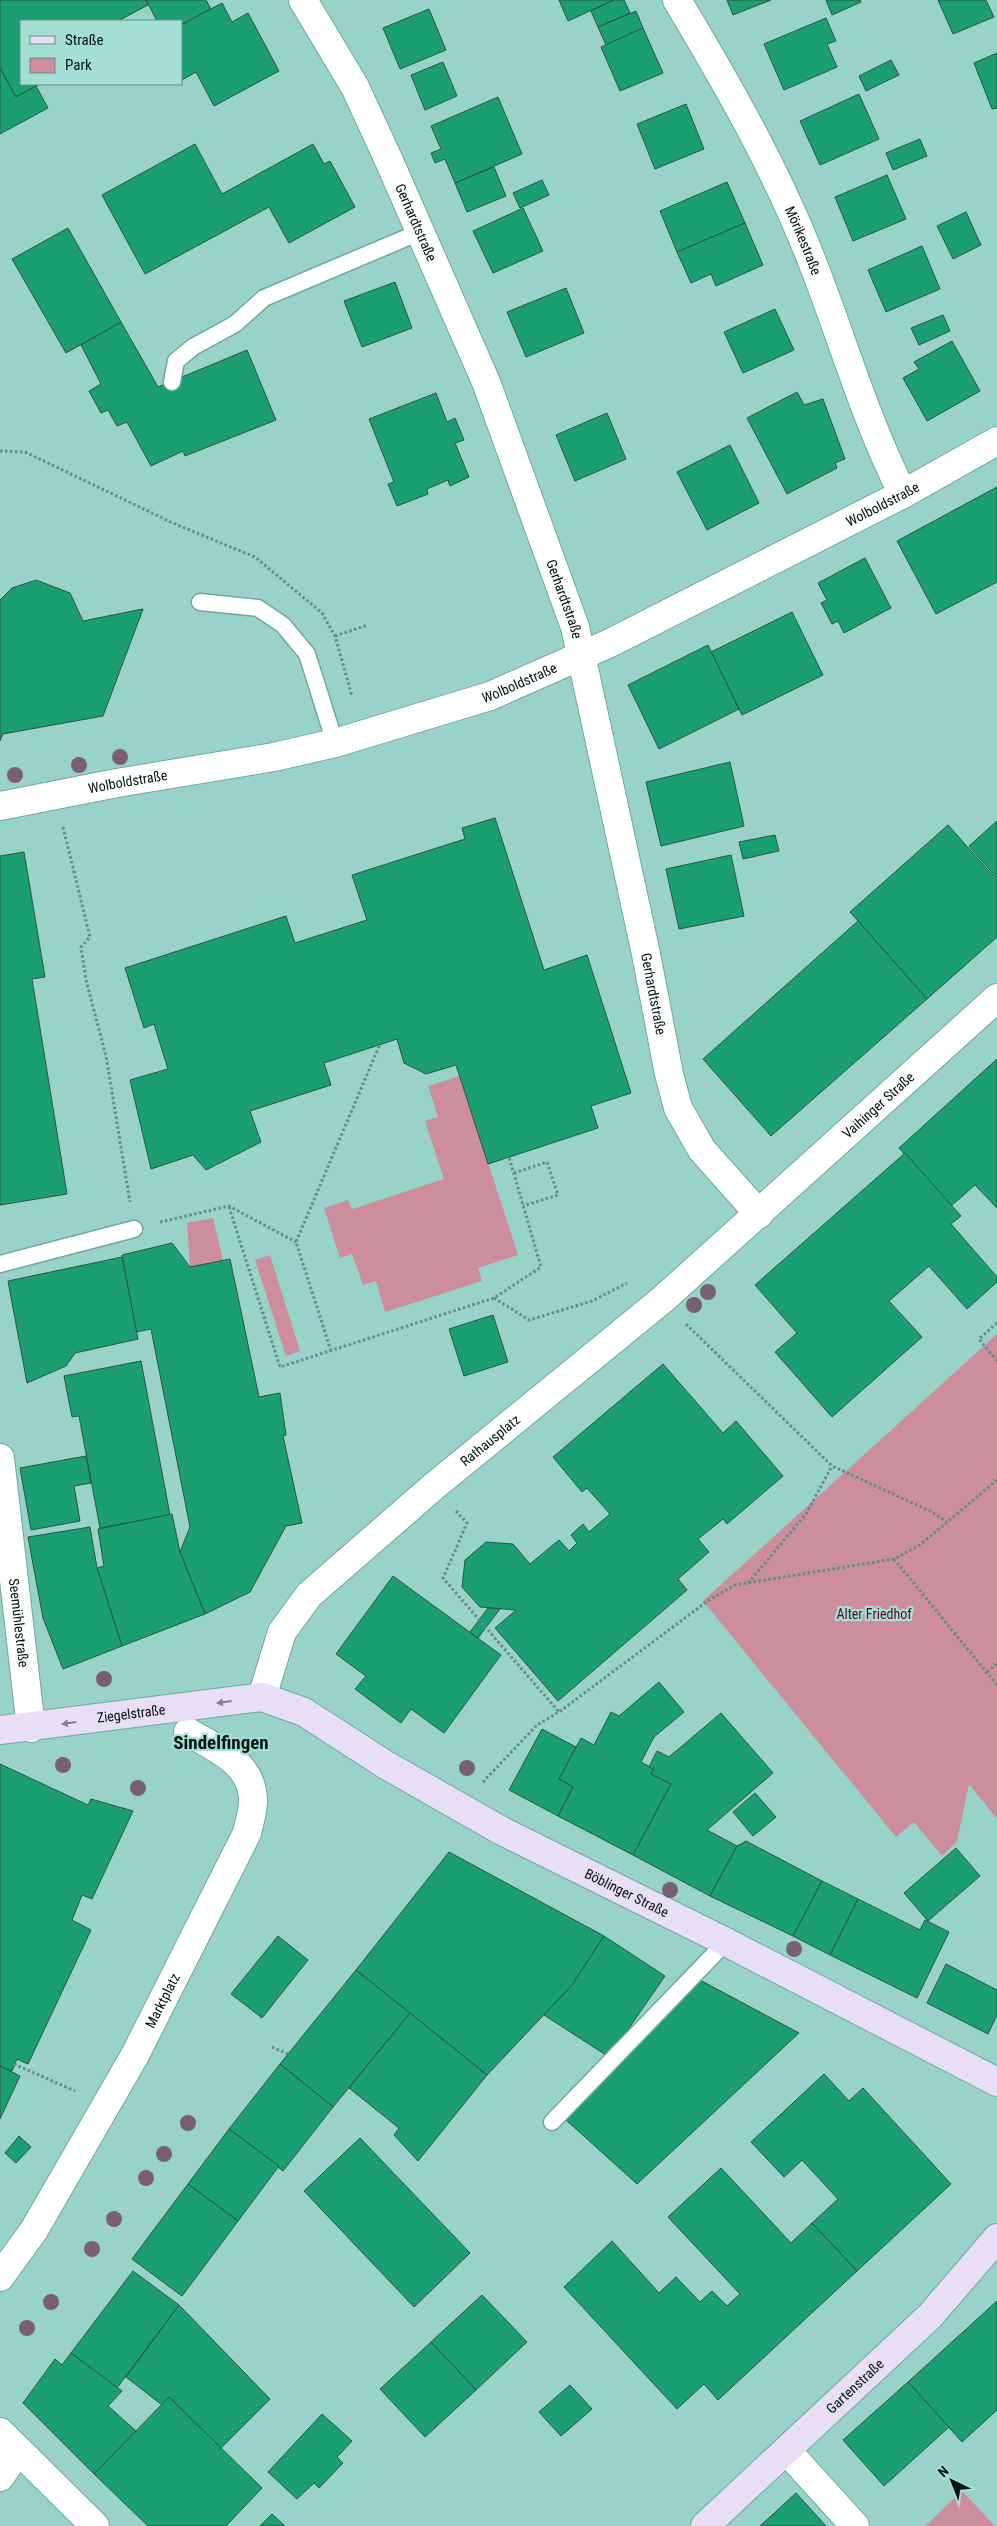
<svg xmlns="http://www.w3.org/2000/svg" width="997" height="2526" font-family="'Roboto Condensed',sans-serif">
  <rect width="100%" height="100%" fill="#98d2c8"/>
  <g fill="#cc8d9c">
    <polygon points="460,1076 518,1255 478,1268 482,1281 385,1312 376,1281 363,1285 352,1254 340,1258 324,1208 348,1200 352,1209 444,1179 425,1121 438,1117 428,1086"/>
    <polygon points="213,1218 223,1260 190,1267 187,1223"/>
    <polygon points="270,1255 300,1351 286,1356 255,1260"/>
    <polygon points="997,1334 997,1819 969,1784 957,1841 942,1856 914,1822 896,1837 703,1601"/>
    <polygon points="962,2491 995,2526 925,2526"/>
  </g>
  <g fill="#1b9e71" stroke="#285642">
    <polygon points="0,0 146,0 148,5 118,21 21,21 21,84 40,84 16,97 0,68"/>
    <polygon points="146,0 206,0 211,9 181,25 181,21 157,21"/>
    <polygon points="559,0 614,0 568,21"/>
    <polygon points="614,0 624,0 630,13 598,27 591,11"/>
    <polygon points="727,0 771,0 733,15"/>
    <polygon points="826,0 860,0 861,2 832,15"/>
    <polygon points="938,0 986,0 994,17 953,34"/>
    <polygon points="222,3 232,22 248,13 279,71 214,106 196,72 182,80 181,78 181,25"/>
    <polygon points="429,9 446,50 400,69 383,28"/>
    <polygon points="636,11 643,28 606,45 598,27"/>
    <polygon points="826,18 836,41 827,44 837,67 784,90 764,44"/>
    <polygon points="643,28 663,73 620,91 601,47"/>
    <polygon points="997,53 997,108 992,109 974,63"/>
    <polygon points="891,60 899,75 866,91 859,76"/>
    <polygon points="443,62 457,96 425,110 411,75"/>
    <polygon points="0,68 16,97 36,86 48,108 0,134"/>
    <polygon points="859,94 879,139 820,165 800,121"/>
    <polygon points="498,97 522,154 455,183 445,159 435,163 431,153 441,149 431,126"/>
    <polygon points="686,104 704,149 655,169 637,124"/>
    <polygon points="920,139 927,156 893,170 886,153"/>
    <polygon points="195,144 222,194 313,144 324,164 330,161 355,207 289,243 269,207 145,274 102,195"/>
    <polygon points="494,167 506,196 467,212 455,183"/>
    <polygon points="887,175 906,219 853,241 835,197"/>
    <polygon points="542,180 549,195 520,208 513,193"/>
    <polygon points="727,182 745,223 677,252 660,211"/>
    <polygon points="523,208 543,251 493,273 473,231"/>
    <polygon points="966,212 981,245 953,259 937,226"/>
    <polygon points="745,223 763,265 716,286 711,274 691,283 677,252"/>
    <polygon points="68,228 121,322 66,353 12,259"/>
    <polygon points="922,246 940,289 886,312 868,270"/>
    <polygon points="395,282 412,328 362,347 344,301"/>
    <polygon points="566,288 584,333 526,357 507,312"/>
    <polygon points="775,309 794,350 743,373 724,332"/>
    <polygon points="943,315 950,331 919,345 911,328"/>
    <polygon points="121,322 158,387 247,350 276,420 185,456 183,451 151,466 127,422 117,426 108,410 101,413 89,391 101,384 81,345"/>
    <polygon points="952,341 980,391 927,421 903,378 919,369 914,362"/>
    <polygon points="797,392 804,405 823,399 845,459 835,463 837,468 787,494 747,418"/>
    <polygon points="436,393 447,422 455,418 464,440 455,443 469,477 450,486 448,480 427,489 428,494 397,506 388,484 394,482 369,419"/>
    <polygon points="607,413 626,459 575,481 556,435"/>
    <polygon points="730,445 759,503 707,530 677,472"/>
    <polygon points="997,487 997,582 936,614 897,541"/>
    <polygon points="865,558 891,608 844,633 838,621 832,624 821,603 827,600 818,583"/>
    <polygon points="36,580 70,593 83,621 143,609 103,716 3,734 0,741 0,600 12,588"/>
    <polygon points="792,612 823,675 742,715 711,652"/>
    <polygon points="708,645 739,709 659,749 628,685"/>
    <polygon points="730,762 744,826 661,846 646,782"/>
    <polygon points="495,818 544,970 587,955 631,1093 591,1106 598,1128 488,1164 456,1065 426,1074 404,1063 397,1039 324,1063 331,1085 250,1111 261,1142 206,1170 193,1155 151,1169 130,1080 168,1069 154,1024 144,1028 125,968 286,916 295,943 367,920 352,875 465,839 462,828"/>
    <polygon points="997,821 997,878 969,846"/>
    <polygon points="948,825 997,880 997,937 927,999 850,912"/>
    <polygon points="775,835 779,851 743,859 739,842"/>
    <polygon points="24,852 45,977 32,979 67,1194 0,1205 0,856"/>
    <polygon points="731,855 744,916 679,929 666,869"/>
    <polygon points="858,921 927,999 771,1136 703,1059"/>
    <polygon points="997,1059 997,1208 975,1185 951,1206 899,1148"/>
    <polygon points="905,1153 961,1216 951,1224 997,1277 997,1282 967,1309 929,1266 889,1301 922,1337 832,1417 775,1352 797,1333 755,1285"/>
    <polygon points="172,1243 190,1267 230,1259 259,1397 280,1393 286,1435 283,1436 302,1523 286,1526 250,1592 205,1614 180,1552 190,1527 151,1329 136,1332 122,1255"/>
    <polygon points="122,1257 138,1339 75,1353 66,1366 27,1383 8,1281"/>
    <polygon points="493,1315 508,1362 464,1376 449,1329"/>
    <polygon points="141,1361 170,1515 100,1528 79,1416 72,1417 64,1376"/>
    <polygon points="663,1364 723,1433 736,1421 783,1476 727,1524 723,1519 698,1539 709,1552 678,1579 687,1590 558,1701 495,1628 516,1610 480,1607 462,1587 465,1560 486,1542 513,1544 530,1564 559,1540 569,1551 577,1543 571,1535 583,1524 589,1532 610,1514 587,1488 582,1492 553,1457"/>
    <polygon points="86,1456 91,1483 74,1486 80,1521 31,1530 20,1468"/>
    <polygon points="172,1514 180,1552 205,1614 122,1646 97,1568 104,1566 98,1529"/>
    <polygon points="90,1527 97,1568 122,1646 63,1669 43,1618 28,1537"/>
    <polygon points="393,1576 501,1655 444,1733 411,1709 401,1723 355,1689 366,1676 336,1654"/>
    <polygon points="488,1608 500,1609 478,1638 470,1632"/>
    <polygon points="659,1682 684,1712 654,1737 641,1762 654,1769 651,1774 671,1784 633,1855 558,1816 573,1787 559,1779 581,1738 594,1745 611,1712 619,1716"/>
    <polygon points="721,1713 773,1773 707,1830 737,1846 710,1896 633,1855 671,1784 651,1774 654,1769 649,1767 657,1751 669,1757"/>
    <polygon points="542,1729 576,1747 559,1779 573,1787 558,1816 509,1790"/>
    <polygon points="0,1764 88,1805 91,1799 133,1811 92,1899 82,1895 72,1920 91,1930 28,2064 17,2059 12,2071 0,2066"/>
    <polygon points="755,1793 776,1817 753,1836 733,1812"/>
    <polygon points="746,1841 822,1881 793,1936 710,1896 737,1846"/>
    <polygon points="956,1848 980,1876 928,1921 904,1893"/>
    <polygon points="449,1852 604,1936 572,1985 487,2075 356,1970"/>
    <polygon points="822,1881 858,1899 830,1955 793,1936"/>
    <polygon points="858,1899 920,1930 925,1920 949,1932 917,1998 830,1955"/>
    <polygon points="278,1936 308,1960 262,2018 231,1994"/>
    <polygon points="604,1936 665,1976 609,2057 544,2015 572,1985"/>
    <polygon points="946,1964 997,1990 997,2015 988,2034 927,2003"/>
    <polygon points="356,1970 410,2013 333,2107 280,2064"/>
    <polygon points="698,1979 799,2033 637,2184 565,2119"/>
    <polygon points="410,2013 487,2075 418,2161 394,2135 399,2128 349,2088"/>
    <polygon points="280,2064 333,2107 283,2171 229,2129"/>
    <polygon points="0,2066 20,2076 0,2119"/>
    <polygon points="824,2074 849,2101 863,2088 951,2184 857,2271 812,2223 838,2199 802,2160 784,2177 751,2142"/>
    <polygon points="229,2129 279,2166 238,2221 188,2184"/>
    <polygon points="19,2136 31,2147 16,2163 5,2153"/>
    <polygon points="360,2138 470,2253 414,2307 304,2191"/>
    <polygon points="721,2168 791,2243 812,2223 857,2271 718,2400 704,2384 677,2409 564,2287 612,2241 659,2293 676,2277 700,2302 712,2291 727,2306 740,2294 668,2217"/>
    <polygon points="188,2184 238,2221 182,2296 132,2259"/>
    <polygon points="133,2271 179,2305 117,2388 71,2353"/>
    <polygon points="482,2295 527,2342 476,2390 431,2342"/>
    <polygon points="997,2301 997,2410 962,2442 908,2382"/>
    <polygon points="179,2305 270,2399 221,2448 169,2397 162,2405 126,2377"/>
    <polygon points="431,2342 476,2390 425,2437 380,2389"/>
    <polygon points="71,2353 122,2391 108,2406 136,2431 94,2474 23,2403 55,2359 62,2365"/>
    <polygon points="908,2382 949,2427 884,2486 843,2440"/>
    <polygon points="570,2385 592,2409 561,2436 539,2412"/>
    <polygon points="169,2397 262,2488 226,2526 148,2526 94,2474"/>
    <polygon points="322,2414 352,2441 337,2457 343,2463 319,2488 314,2483 297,2499 268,2472"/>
    <polygon points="796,2493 826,2526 760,2526"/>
    <polygon points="272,2514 285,2526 260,2526"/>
  </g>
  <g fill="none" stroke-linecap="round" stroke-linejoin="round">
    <defs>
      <g id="lane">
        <polyline points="172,382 176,361 193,347 235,324 264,298 420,232"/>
        <polyline points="200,602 258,608 283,625 307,654 335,743"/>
        <polyline points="0,1264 134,1229"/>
        <polyline points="552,2122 726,1942"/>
      </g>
      <g id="street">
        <path id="s1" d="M303 0 355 87 390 163 486 382 575 627 646 954 669 1074 678 1108 702 1150 759 1214"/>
        <path id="s2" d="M677 0C729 87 779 174 815 269 844 344 866 421 903 494"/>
        <path id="s3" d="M0 806 117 783 274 757 335 743 490 696 610 643 903 494 997 441"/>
        <path id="s4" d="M0 1458 31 1728"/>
        <path id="s5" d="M262 1697 282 1632 309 1595 433 1487 662 1300 997 998"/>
        <path id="s6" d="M0 2277 34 2230 135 2055 247 1833C249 1823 254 1809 253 1798 251 1762 215 1748 188 1732"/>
        <polyline points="0,2432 95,2526"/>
        <polyline points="787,2451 855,2526"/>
        <polyline points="0,2477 18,2451"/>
      </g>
      <g id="secondary">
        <path id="s7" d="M0 1730 262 1697 304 1712 386 1765 502 1831 726 1942 997 2082"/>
        <path id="s8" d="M705 2526 930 2316 997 2238"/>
      </g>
    </defs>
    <use href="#lane" stroke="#6fa89e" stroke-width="19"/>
    <use href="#street" stroke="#6fa89e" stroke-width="30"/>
    <use href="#secondary" stroke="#6fa89e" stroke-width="30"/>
    <g stroke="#618d85" stroke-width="3" stroke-dasharray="2.5 2.5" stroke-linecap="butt">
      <polyline points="0,451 25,452 175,524 255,557 322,613 335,636 352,696"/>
      <polyline points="335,636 368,625"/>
      <polyline points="63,827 90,937 81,947 86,980 106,1056 130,1202"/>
      <polyline points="514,1173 547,1162 558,1195 523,1206"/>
      <polyline points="229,1207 280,1367 494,1298 541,1267 509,1157"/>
      <polyline points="160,1222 229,1206 296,1242"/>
      <polyline points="494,1298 529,1320 592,1301 627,1283"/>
      <polyline points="997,1323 979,1339 997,1361"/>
      <polyline points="686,1324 832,1466 930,1511 947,1522"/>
      <polyline points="331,1351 296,1242 380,1044"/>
      <polyline points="456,1511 467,1523 443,1578 559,1712"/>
      <polyline points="894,1559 997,1685"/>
      <polyline points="748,1583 806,1514 832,1466"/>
      <polyline points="987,1672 997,1664"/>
      <polyline points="483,1782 537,1725 559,1712 709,1600 735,1585 894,1559 920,1545 997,1480"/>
      <polyline points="272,2047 288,2054"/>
      <polyline points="14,2064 75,2091"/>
    </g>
    <use href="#lane" stroke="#fff" stroke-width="16"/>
    <use href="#street" stroke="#fff" stroke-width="28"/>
    <use href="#secondary" stroke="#e8def6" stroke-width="28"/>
  </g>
  <g fill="#795f72">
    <circle cx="120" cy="757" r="8"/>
    <circle cx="79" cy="765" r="8"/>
    <circle cx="15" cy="775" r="8"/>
    <circle cx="708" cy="1292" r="8"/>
    <circle cx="694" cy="1305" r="8"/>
    <circle cx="104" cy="1679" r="8"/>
    <circle cx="63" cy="1765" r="8"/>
    <circle cx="467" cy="1768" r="8"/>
    <circle cx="138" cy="1788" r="8"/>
    <circle cx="670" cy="1890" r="8"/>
    <circle cx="794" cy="1949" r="8"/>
    <circle cx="188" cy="2123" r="8"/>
    <circle cx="164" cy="2154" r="8"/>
    <circle cx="146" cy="2178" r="8"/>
    <circle cx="114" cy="2219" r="8"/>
    <circle cx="92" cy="2249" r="8"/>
    <circle cx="51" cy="2302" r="8"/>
    <circle cx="27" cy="2328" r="8"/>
  </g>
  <defs><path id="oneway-solid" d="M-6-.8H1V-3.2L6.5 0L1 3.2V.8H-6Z" transform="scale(1.25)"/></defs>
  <g fill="#80828e">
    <use href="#oneway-solid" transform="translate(224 1702) rotate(172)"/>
    <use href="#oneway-solid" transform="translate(69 1723) rotate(172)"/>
  </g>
  <g text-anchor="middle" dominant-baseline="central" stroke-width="4.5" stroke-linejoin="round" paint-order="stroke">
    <g font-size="14" fill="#00120f" stroke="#a4dfd5">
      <text stroke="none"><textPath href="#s1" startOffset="250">Gerhardtstraße</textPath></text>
      <text stroke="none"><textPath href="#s2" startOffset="272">Mörikestraße</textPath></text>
      <text stroke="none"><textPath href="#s3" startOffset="940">Wolboldstraße</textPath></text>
      <text stroke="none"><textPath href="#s1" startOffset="655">Gerhardtstraße</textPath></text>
      <text stroke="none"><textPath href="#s3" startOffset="535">Wolboldstraße</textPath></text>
      <text stroke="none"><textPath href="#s3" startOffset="130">Wolboldstraße</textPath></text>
      <text stroke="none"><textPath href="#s1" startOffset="1060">Gerhardtstraße</textPath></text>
      <text stroke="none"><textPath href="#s5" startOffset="865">Vaihinger Straße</textPath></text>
      <text stroke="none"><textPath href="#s5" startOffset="352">Rathausplatz</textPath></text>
      <text stroke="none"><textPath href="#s4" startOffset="166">Seemühlestraße</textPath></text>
      <text stroke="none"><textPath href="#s7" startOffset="132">Ziegelstraße</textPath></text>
      <text stroke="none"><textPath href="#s7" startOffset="679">Böblinger Straße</textPath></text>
      <text stroke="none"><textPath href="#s6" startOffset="321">Marktplatz</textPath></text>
      <text stroke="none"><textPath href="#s8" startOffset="205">Gartenstraße</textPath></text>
    </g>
    <g font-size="14" fill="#60012b" stroke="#a4dfd5">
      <text x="874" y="1614">Alter Friedhof</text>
    </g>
    <g font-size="19" font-weight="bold" fill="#00120f" stroke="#a4dfd5">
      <text x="221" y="1742">Sindelfingen</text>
    </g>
  </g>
  <rect x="20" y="20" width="162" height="65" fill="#a4dfd5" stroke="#628d86"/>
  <rect x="30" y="36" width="25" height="8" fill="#e8def6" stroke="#628d86"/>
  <text x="65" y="45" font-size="15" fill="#00120f">Straße</text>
  <rect x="30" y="58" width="25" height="15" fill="#cc8d9c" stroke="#628d86"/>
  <text x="65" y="70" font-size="15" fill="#00120f">Park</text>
  <g transform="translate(952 2481) rotate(317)" stroke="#a4dfd5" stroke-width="4" paint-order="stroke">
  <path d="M0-4L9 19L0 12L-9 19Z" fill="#00120f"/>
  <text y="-8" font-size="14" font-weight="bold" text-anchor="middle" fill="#00120f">N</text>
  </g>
</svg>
